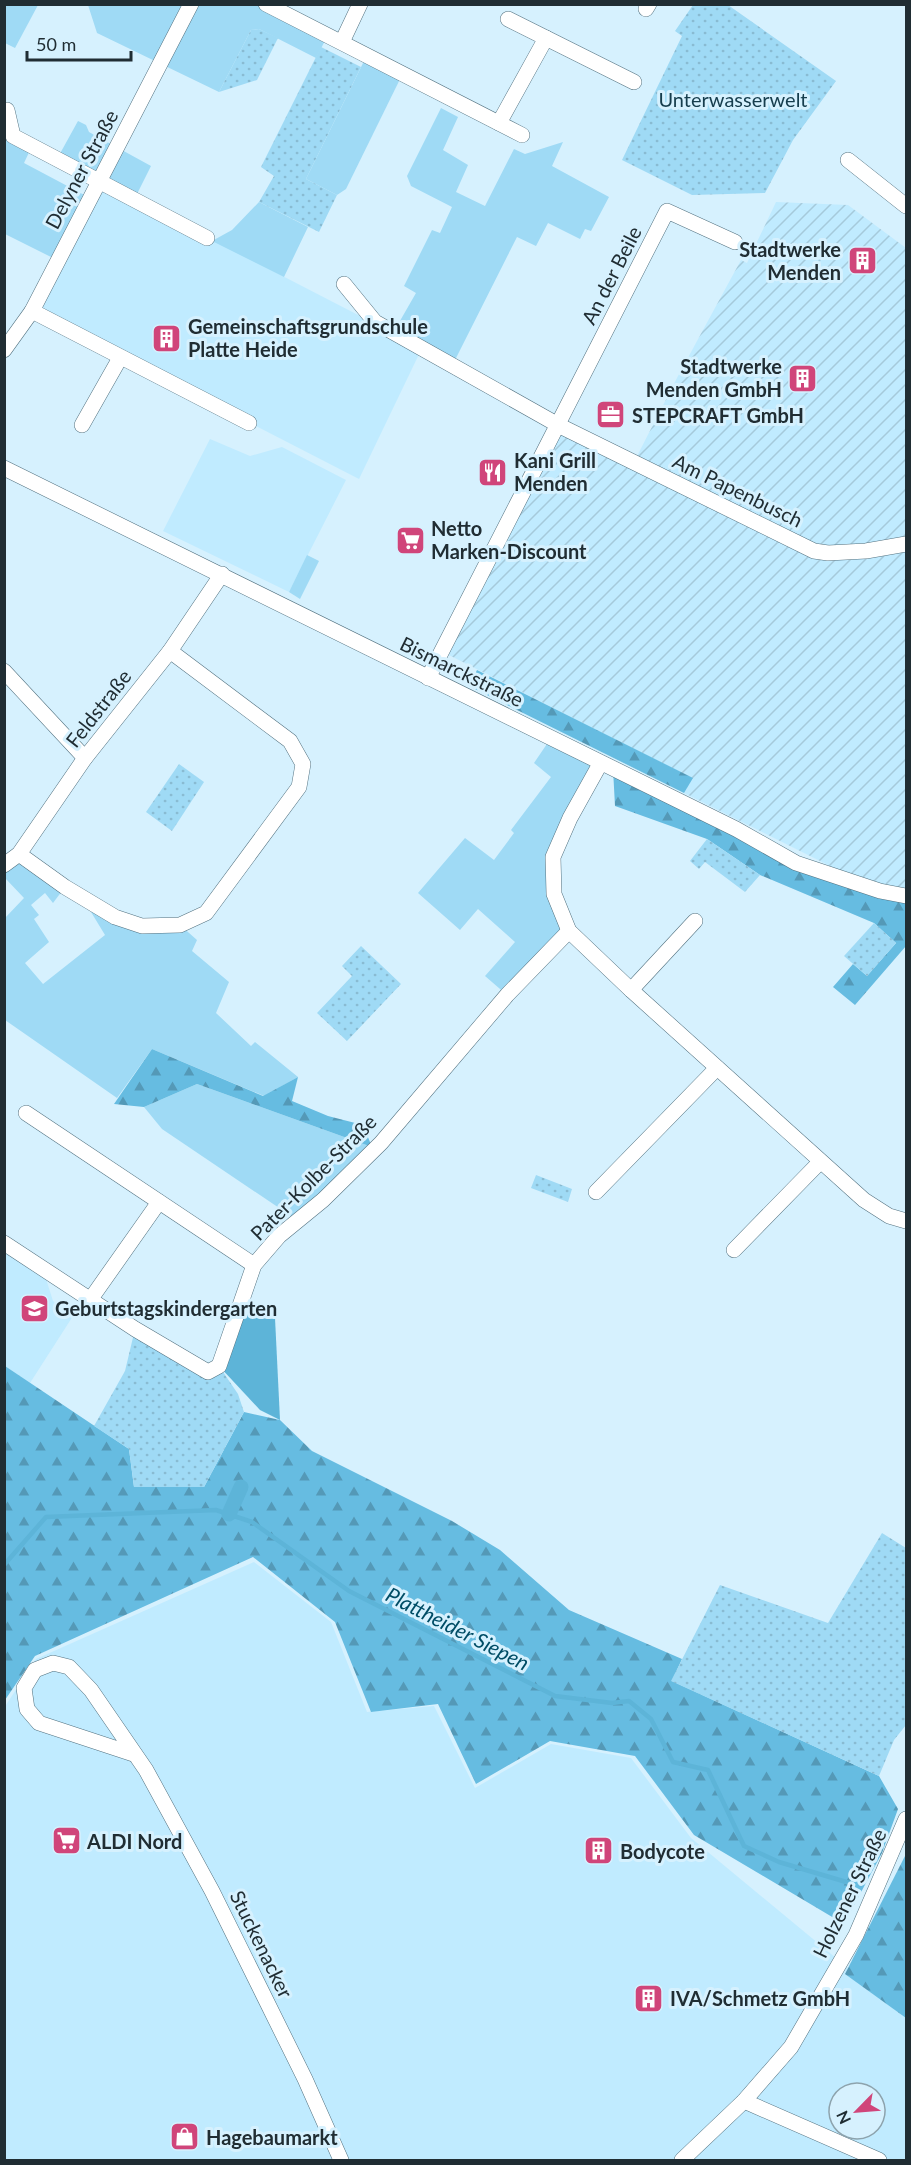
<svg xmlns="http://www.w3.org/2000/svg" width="911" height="2165" font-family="Lato,sans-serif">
  <defs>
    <pattern id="industrial-furrows" width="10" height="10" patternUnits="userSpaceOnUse" patternTransform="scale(1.5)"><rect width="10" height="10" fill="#c0ebff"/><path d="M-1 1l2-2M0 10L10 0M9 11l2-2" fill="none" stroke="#a5cadb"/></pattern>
    <pattern id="forest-firs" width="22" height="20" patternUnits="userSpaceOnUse" patternTransform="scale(1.5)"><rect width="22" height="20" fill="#66bce1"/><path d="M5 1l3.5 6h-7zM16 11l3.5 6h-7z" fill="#5499b7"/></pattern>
    <pattern id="park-dots" width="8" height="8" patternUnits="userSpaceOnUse" patternTransform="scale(1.5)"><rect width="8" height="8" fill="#9fdaf5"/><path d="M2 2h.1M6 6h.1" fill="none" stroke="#89bbd2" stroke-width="1.8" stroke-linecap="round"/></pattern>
  </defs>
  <rect width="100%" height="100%" fill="#d6f1fe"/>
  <g fill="#c0ebff" fill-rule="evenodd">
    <polygon points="99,181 422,348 359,479 32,311"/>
    <polygon points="210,439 250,456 282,447 346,480 289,592 163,531"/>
    <polygon points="4,1243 42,1266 53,1301 73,1316 30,1383 5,1366"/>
    <path d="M254 1562 331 1622 367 1712 434 1706 475 1788 551 1744 631 1758 691 1838 906 2016V2160H5L4 1708 36 1659ZM839 2093H875V2129H839Z"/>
  </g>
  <polygon fill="url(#industrial-furrows)" points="776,202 848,205 906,248 906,895 880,891 684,793 692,778 443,652 560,426 634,462 678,376 741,260 747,263"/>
  <g fill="#9fdaf5">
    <polygon points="4,5 38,5 15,48 5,43"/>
    <polygon points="88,5 266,5 328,35 316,58 259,29 251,30 219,92 97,33"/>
    <polygon points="367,55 403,73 346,189 337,195 306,179"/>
    <polygon points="441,108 458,117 443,150 468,165 456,192 485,206 514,149 525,154 563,142 552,166 609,197 591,231 585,229 580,239 548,223 536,246 517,237 452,366 393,333 416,293 404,286 432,230 440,233 452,207 411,186 407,176"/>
    <polygon points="4,109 13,136 32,146 24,163 90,198 57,260 5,234"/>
    <polygon points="78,121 86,125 89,132 151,166 134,200 57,159"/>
    <polygon points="259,202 308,227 284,277 212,241 232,230"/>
    <polygon points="307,555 319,561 300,599 289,592"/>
    <polygon points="551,738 600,764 553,857 569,931 507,995 485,976 515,942 478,909 460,930 418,893 465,838 494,860 514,833 511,830 551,777 534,763"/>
    <polygon points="19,854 65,887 53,903 45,893 31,905 39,915 34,919 49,942 25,963 43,984 105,935 91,912 97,906 115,917 180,925 197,940 192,951 229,982 216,1013 251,1046 255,1042 298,1077 264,1096 152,1049 117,1098 5,1020 5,918 24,898 5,878 5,865"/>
    <polygon points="197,1084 372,1147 294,1218 162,1129 144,1107"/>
  </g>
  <g fill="url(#forest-firs)">
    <polygon points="477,670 693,778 684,793 469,686"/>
    <polygon points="613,769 796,863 906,896 906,946 855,1005 833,987 853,964 867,976 896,943 874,923 760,875 707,839 615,806"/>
    <polygon points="152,1049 263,1096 298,1077 292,1101 328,1116 363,1125 372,1147 197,1084 144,1107 114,1104"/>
    <polygon points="5,1366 129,1449 134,1487 204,1487 244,1412 280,1420 312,1451 452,1521 500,1550 569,1610 682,1659 672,1681 879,1776 898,1809 882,1853 844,1924 694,1835 635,1756 550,1741 476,1784 438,1704 371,1712 335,1622 253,1557 35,1656 5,1700"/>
    <polygon points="906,1854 906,2018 845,1974"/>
  </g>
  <g fill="url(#park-dots)">
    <polygon points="693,5 728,5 836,81 793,140 765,193 692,195 622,160 682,36 675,31"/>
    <polygon points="259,29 278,38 257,80 219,92 251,30"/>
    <polygon points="321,47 361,67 306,179 337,195 319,232 259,202 274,176 261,167"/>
    <polygon points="179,764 204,782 172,831 146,812"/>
    <polygon points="707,839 760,875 745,892 705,862 699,869 690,861"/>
    <polygon points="874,923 896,943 867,976 844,956"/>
    <polygon points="361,946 401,984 347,1041 317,1013 352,976 342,966"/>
    <polygon points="536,1175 572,1189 568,1202 531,1188"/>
    <polygon points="135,1329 208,1372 219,1366 238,1394 244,1412 204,1487 134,1487 129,1449 94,1426 125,1371"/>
    <polygon points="882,1533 906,1548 906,1725 894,1740 879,1776 671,1681 720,1585 828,1623"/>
  </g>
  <polygon fill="#5db4d8" points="240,1304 275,1318 280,1420 260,1410 219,1366"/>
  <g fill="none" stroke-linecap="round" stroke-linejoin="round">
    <polyline stroke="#5db4d8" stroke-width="4.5" points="4,1565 46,1517 216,1510 252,1522 349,1591 555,1696 612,1703 629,1701 651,1719 673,1762 708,1770 744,1846 779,1862 853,1884"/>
    <polyline stroke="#5db4d8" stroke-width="15" points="229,1514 241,1487"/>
    <defs>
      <g id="minor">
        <polyline points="266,4 522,135"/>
        <polyline points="646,9 649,4"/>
        <polyline points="508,19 634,82"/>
        <polyline points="342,42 360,4"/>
        <polyline points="7,110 13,136 207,238"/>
        <polyline points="499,123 546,38"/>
        <polyline points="848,160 906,206"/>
        <polyline points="344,284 375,322 560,426 814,551 828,553 866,551 906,544"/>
        <polyline points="32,311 249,423"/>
        <polyline points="4,350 32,311 191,4"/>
        <polyline points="82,425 120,358"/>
        <polyline points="4,468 736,829 796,863 880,891 906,896"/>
        <polyline points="4,671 85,758"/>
        <polyline points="428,678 667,211 735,242"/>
        <polyline points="600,764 570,818 553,857 554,894 569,931 631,990 864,1200 889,1216 906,1221"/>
        <polyline points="19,854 65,887 115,917 142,926 180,925 206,913 299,787 303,764 290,741 170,651"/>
        <polyline points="4,865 19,854 85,758 170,651 222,574"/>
        <polyline points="631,990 695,921"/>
        <polyline points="26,1113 254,1265"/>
        <polyline points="596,1192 717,1068"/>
        <polyline points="4,1243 135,1329 208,1372 219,1366 254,1265 279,1236 323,1200 381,1143 507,995 569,931"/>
        <polyline points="734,1250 820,1162"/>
        <polyline points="90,1300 159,1202"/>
        <polyline points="133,1754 39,1723 27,1709 24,1688 35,1670 53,1663 69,1667 91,1690 146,1770 212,1891 305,2079 341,2160"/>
        <polyline points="744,2101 879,2160"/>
        <polyline points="682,2160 744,2101 791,2047 856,1935 906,1819"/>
      </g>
    </defs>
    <use href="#minor" stroke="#537280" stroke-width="16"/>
    <use href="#minor" stroke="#fff" stroke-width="15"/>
  </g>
  <defs>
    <symbol id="building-square" viewBox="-11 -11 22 22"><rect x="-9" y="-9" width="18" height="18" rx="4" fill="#d0457a" stroke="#d6f1fe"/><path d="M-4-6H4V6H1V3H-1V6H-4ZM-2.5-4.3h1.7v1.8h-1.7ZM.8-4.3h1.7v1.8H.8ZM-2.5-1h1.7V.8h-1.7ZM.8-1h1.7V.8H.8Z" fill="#fff"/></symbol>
    <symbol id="office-square" viewBox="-11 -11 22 22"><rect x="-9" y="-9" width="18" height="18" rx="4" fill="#d0457a" stroke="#d6f1fe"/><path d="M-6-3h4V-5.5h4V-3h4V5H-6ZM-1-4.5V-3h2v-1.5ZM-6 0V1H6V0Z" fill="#fff"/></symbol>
    <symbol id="restaurant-square" viewBox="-11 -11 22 22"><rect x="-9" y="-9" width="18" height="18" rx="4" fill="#d0457a" stroke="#d6f1fe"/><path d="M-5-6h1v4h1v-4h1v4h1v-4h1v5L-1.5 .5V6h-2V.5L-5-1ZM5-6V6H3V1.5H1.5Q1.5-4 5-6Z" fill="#fff"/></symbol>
    <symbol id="supermarket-square" viewBox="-11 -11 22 22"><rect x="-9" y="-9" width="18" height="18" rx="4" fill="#d0457a" stroke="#d6f1fe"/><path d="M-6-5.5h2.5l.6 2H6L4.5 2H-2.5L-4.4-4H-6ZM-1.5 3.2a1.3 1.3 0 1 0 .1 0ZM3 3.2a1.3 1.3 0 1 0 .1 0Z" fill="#fff"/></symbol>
    <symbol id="school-square" viewBox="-11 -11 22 22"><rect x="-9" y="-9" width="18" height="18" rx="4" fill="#d0457a" stroke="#d6f1fe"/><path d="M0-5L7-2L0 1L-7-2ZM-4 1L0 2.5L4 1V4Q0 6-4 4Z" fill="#fff"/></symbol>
    <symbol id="shop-square" viewBox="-11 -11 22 22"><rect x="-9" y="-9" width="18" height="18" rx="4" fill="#d0457a" stroke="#d6f1fe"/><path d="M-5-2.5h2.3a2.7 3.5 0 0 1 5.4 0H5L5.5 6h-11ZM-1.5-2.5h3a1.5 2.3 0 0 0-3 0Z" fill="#fff"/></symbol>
  </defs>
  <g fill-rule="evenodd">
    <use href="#building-square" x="846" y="244" width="33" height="33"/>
    <use href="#building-square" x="150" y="322" width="33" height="33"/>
    <use href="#building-square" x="786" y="362" width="33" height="33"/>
    <use href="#office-square" x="594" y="398" width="33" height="33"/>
    <use href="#restaurant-square" x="476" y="456" width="33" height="33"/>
    <use href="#supermarket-square" x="394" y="524" width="33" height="33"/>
    <use href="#school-square" x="18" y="1292" width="33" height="33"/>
    <use href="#supermarket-square" x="50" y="1824" width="33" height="33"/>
    <use href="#building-square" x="582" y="1834" width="33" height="33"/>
    <use href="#building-square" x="632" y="1982" width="33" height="33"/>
    <use href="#shop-square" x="168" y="2120" width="33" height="33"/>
  </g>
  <g text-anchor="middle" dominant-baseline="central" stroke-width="6" stroke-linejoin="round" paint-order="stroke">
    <g font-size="20" fill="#163d4d" stroke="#d6f1fe">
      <text x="733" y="99">Unterwasserwelt</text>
    </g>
    <g font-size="20" fill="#202d33" stroke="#d6f1fe">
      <text transform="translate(81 169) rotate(-62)">Delyner Straße</text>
      <text transform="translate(611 275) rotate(-63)">An der Beile</text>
      <text transform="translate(738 490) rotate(26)">Am Papenbusch</text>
      <text transform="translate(462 671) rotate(26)">Bismarckstraße</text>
      <text transform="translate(98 708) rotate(-52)">Feldstraße</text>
      <text transform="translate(313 1177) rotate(-45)">Pater-Kolbe-Straße</text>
      <text transform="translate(849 1893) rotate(-64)">Holzener Straße</text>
      <text transform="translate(262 1944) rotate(64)">Stuckenacker</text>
    </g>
    <g font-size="20" font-weight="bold" fill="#202d33" stroke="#d6f1fe" text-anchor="start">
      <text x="841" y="249" text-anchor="end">Stadtwerke<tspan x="841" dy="23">Menden</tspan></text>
      <text x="188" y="326">Gemeinschaftsgrundschule<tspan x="188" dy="23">Platte Heide</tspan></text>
      <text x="782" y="366" text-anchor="end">Stadtwerke<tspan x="782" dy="23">Menden GmbH</tspan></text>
      <text x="632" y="415">STEPCRAFT GmbH</text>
      <text x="514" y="460">Kani Grill<tspan x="514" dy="23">Menden</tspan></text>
      <text x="431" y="528">Netto<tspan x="431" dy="23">Marken-Discount</tspan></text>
      <text x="55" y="1308">Geburtstagskindergarten</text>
      <text x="87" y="1841">ALDI Nord</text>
      <text x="620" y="1851">Bodycote</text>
      <text x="670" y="1998">IVA/Schmetz GmbH</text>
      <text x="206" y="2137">Hagebaumarkt</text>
    </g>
    <g font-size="21" font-style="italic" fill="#004d66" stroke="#d6f1fe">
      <text transform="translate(458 1628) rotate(27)">Plattheider Siepen</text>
    </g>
  </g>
  <rect width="911" height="2165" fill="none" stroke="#202d33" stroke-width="12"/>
  <g transform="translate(857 2111) rotate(245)"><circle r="28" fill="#d6f1fe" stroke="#8da3ad" stroke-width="1.5"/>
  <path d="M0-4.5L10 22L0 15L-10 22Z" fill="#d0457a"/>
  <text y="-9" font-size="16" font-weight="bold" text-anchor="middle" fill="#202d33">N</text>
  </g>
  <path d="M27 51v9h104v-9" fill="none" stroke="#202d33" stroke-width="3"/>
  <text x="36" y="51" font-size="18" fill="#202d33" stroke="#d6f1fe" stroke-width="4.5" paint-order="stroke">50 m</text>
</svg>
